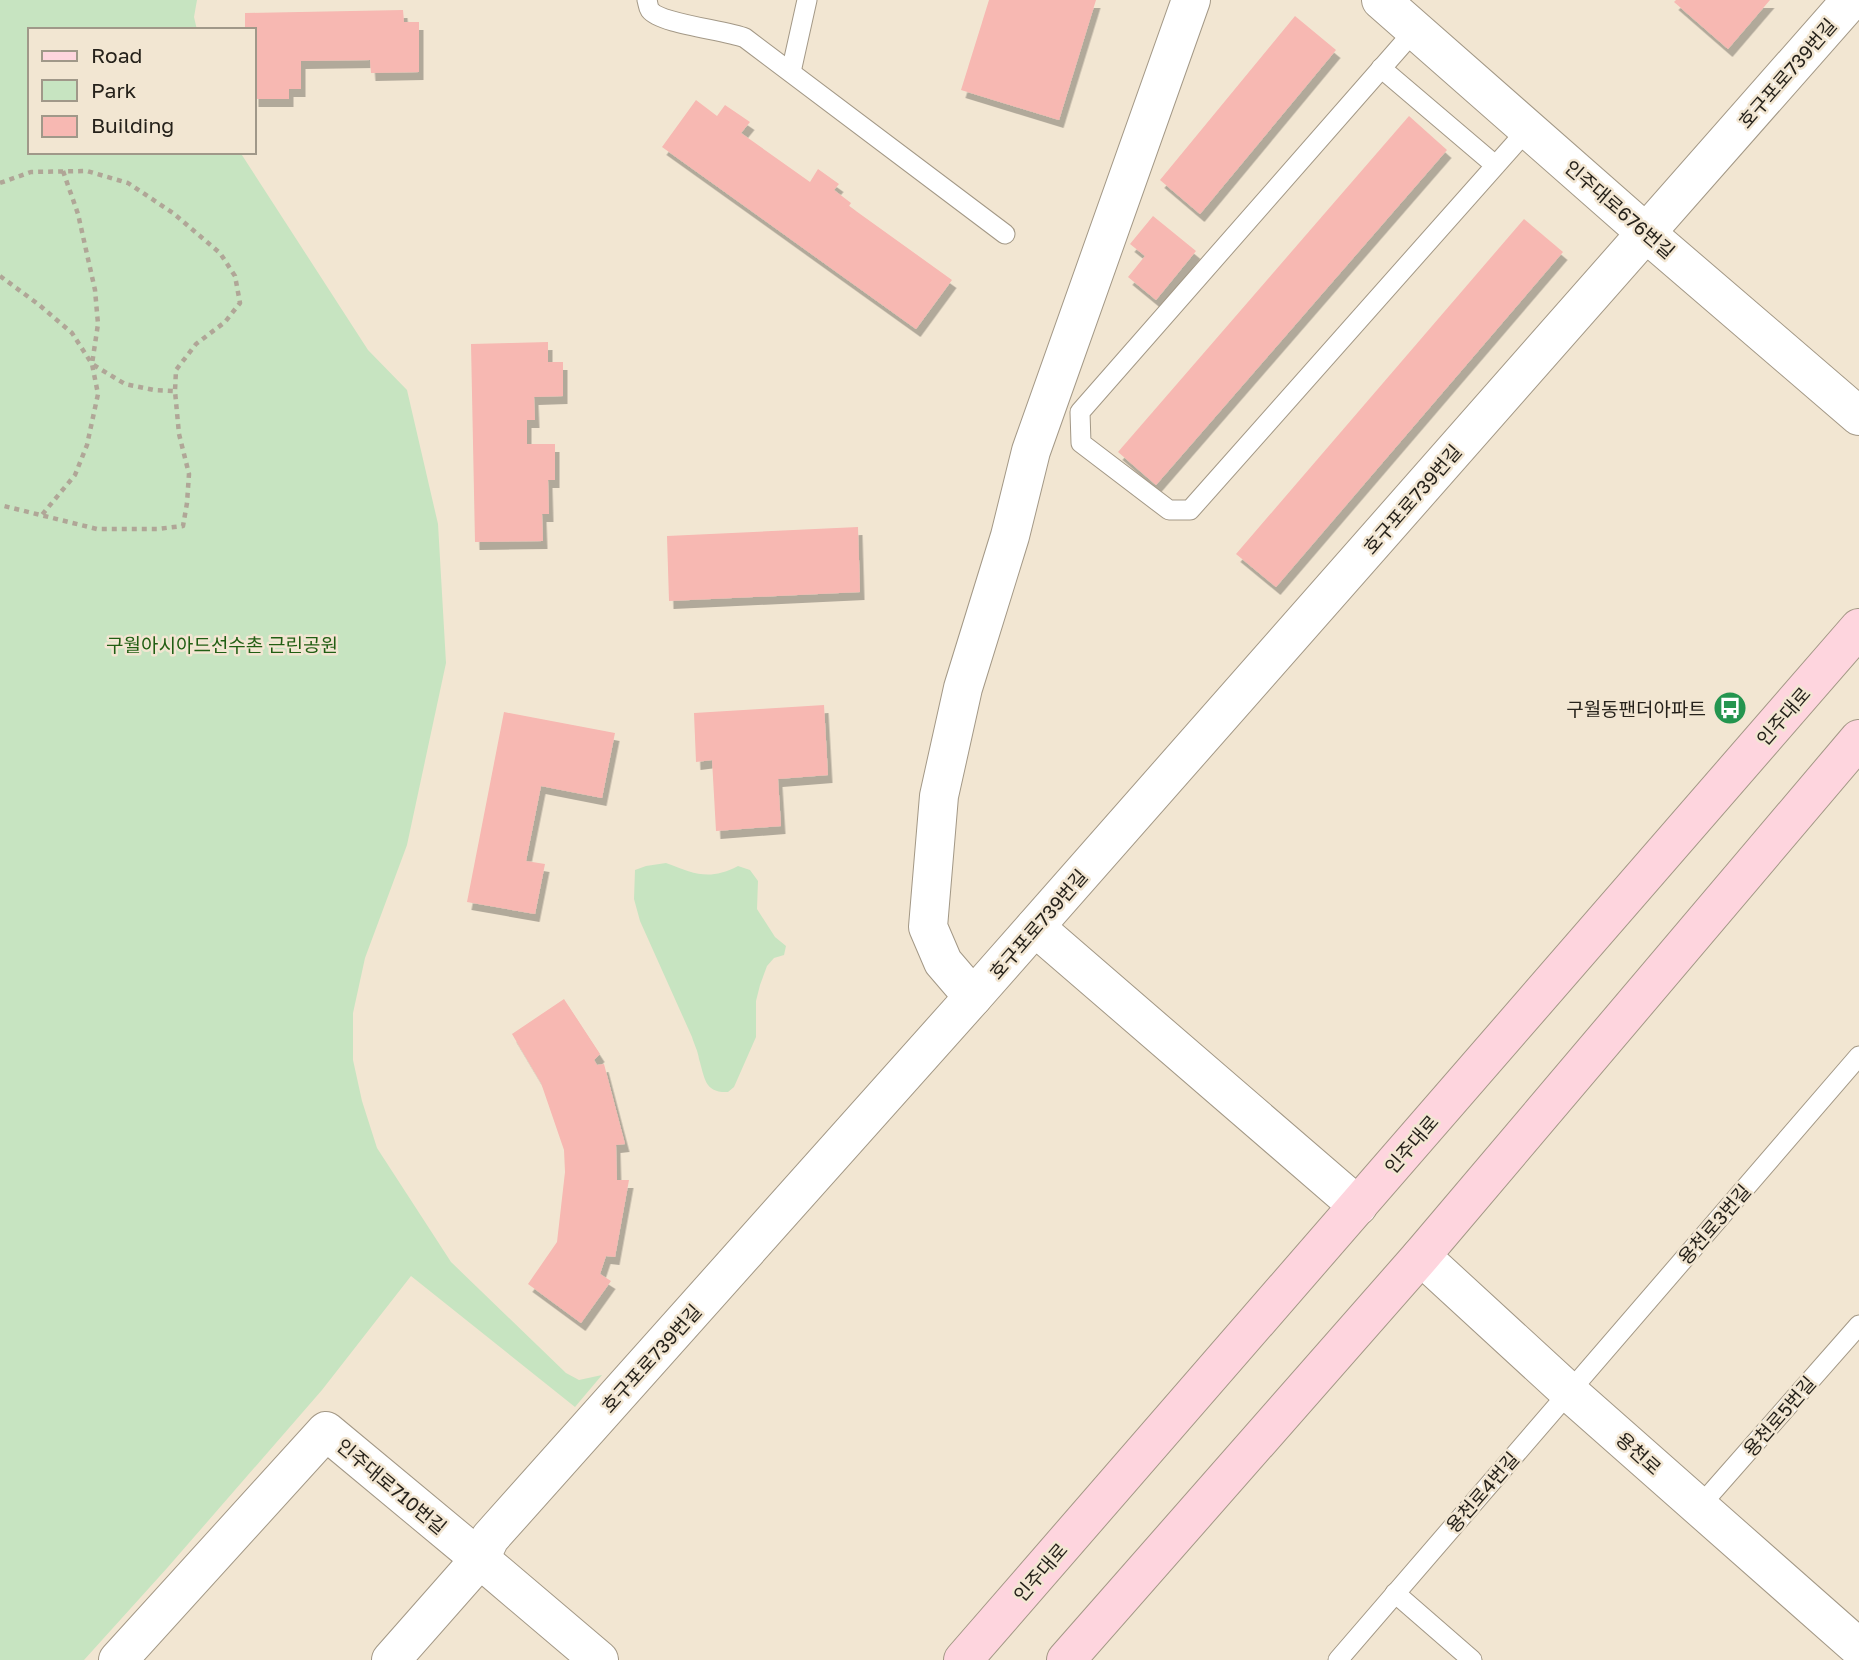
<svg xmlns="http://www.w3.org/2000/svg" width="1859" height="1660" font-family="'Golos Text','Noto Sans KR',sans-serif">
  <defs>
    <filter id="shadow"><feDropShadow dx="4.5" dy="8" stdDeviation="0" flood-color="#0004"/></filter>
  </defs>
  <rect width="100%" height="100%" fill="#f2e6d2"/>
  <g fill="#c7e4c1">
    <polygon points="0,0 197,0 194,17 197,30 30,30 30,152 240,152 368,350 407,390 438,524 446,663 407,845 365,958 353,1013 353,1060 362,1101 377,1148 451,1262 566,1373 579,1380 602,1375 575,1407 411,1276 322,1390 168,1567 84,1660 0,1660"/>
    <path d="M666 863C695 874 709 881 738 866L750 870 758 881 757 909 775 937 786 946 784 955 774 958 767 966 760 985 756 1001V1037L734 1087 728 1092C704 1093 705 1078 699 1059 698 1051 694 1044 692 1037L640 921 634 899 635 870 646 866Z"/>
  </g>
  <g fill="#f7b8b2" filter="url(#shadow)">
    <polygon points="989,0 1096,0 1059,120 961,90"/>
    <polygon points="1676,0 1770,0 1728,49 1674,2"/>
    <polygon points="403,10 404,22 419,22 419,72 371,73 370,60 301,61 301,89 289,89 289,99 254,99 254,30 245,30 245,13"/>
    <polygon points="1295,16 1336,50 1200,214 1160,180"/>
    <polygon points="696,100 717,116 725,105 750,122 741,133 810,182 818,169 839,184 834,190 851,203 849,206 952,280 916,329 662,147"/>
    <polygon points="1409,116 1447,150 1156,485 1118,452"/>
    <polygon points="1153,216 1196,251 1156,300 1128,277 1145,256 1130,244"/>
    <polygon points="1524,219 1563,252 1276,587 1236,554"/>
    <polygon points="548,342 548,362 563,362 563,396 534,397 535,420 527,420 527,444 555,444 555,480 548,480 549,514 542,514 543,541 475,542 471,344"/>
    <polygon points="858,527 860,592 669,601 667,536"/>
    <polygon points="824,705 828,775 778,779 781,826 716,831 712,760 696,762 694,713"/>
    <polygon points="504,712 615,733 602,798 541,786 526,861 545,864 535,914 467,902"/>
    <polygon points="564,999 600,1054 594,1060 597,1065 604,1064 625,1144 616,1145 617,1180 629,1180 615,1257 606,1256 600,1274 611,1281 581,1323 528,1284 557,1242 565,1172 564,1150 541,1083 512,1034"/>
  </g>
  <g fill="none" stroke-linecap="round" stroke-linejoin="round">
    <defs>
      <g id="service">
        <path d="M647 0C648 3 648 7 650 10 660 24 726 30 745 38L1005 234"/>
        <polyline points="1415,30 1080,412 1081,443 1169,510 1190,510 1528,129"/>
        <polyline points="1381,68 1495,165"/>
        <polyline points="791,72 807,0"/>
        <polyline points="1699,1507 1859,1325"/>
        <polyline points="1395,1593 1472,1660"/>
        <polyline points="1338,1660 1859,1056"/>
      </g>
      <g id="minor">
        <polyline points="1381,0 1646,233 1859,416"/>
        <polyline points="1035,927 1358,1206"/>
        <polyline points="973,997 943,962 928,927 939,796 963,688 1010,536 1031,451 1191,0"/>
        <polyline points="118,1660 326,1431 480,1559 599,1660"/>
        <polyline points="391,1660 480,1559 490,1538 973,997 1851,0"/>
      </g>
      <polyline id="tertiary" points="1421,1256 1569,1392 1859,1648"/>
      <g id="secondary">
        <polyline points="963,1660 1859,628"/>
        <polyline points="1066,1660 1421,1256 1859,739"/>
      </g>
    </defs>
    <use href="#service" stroke="#a39886" stroke-width="21"/>
    <use href="#minor" stroke="#a39886" stroke-width="40"/>
    <use href="#tertiary" stroke="#a39886" stroke-width="40"/>
    <use href="#secondary" stroke="#a39886" stroke-width="40"/>
    <g stroke="#b0a697" stroke-width="4.5" stroke-dasharray="5 5" stroke-linecap="butt">
      <polyline points="63,171 78,214 95,290 98,324 92,364 125,384 154,390 174,391"/>
      <polyline points="0,183 31,172 87,171 128,183 173,213 220,253 235,276 240,303 225,322 196,344 176,370 175,391 179,434 189,474 187,503 183,526 157,529 97,529 0,505"/>
      <polyline points="0,276 38,304 72,333 92,364 98,394 87,445 75,475 41,516"/>
    </g>
    <use href="#service" stroke="#fff" stroke-width="19"/>
    <use href="#minor" stroke="#fff" stroke-width="38"/>
    <use href="#tertiary" stroke="#fff" stroke-width="38"/>
    <use href="#secondary" stroke="#fed5de" stroke-width="38"/>
  </g>
  <defs>
    <symbol id="bus-disc" viewBox="-11 -11 22 22"><circle r="9.5" fill="#24954f" stroke="#f2e6d2"/><path d="M-5-6H5V4H4V6H2V4H-2V6H-4V4H-5ZM-3.5-4V0h7V-4ZM-3.5 1.2v1.5H-2V1.2ZM2 1.2v1.5H3.5V1.2Z" fill="#fff"/></symbol>
  </defs>
  <g fill-rule="evenodd">
    <use href="#bus-disc" x="1711" y="689" width="38" height="38"/>
  </g>
  <g text-anchor="middle" dominant-baseline="central" stroke-width="5" stroke-linejoin="round" paint-order="stroke">
    <g font-size="19" fill="#26221b" stroke="#f2e6d2">
      <text transform="translate(1787 73) rotate(-49)">호구포로739번길</text>
      <text transform="translate(1620 209) rotate(41)">인주대로676번길</text>
      <text transform="translate(1412 499) rotate(-49)">호구포로739번길</text>
      <text transform="translate(1783 716) rotate(-49)">인주대로</text>
      <text transform="translate(1038 924) rotate(-49)">호구포로739번길</text>
      <text transform="translate(1411 1144) rotate(-49)">인주대로</text>
      <text transform="translate(1714 1224) rotate(-49)">용천로3번길</text>
      <text transform="translate(651 1358) rotate(-48)">호구포로739번길</text>
      <text transform="translate(1779 1416) rotate(-49)">용천로5번길</text>
      <text transform="translate(1639 1453) rotate(42)">용천로</text>
      <text transform="translate(392 1486) rotate(40)">인주대로710번길</text>
      <text transform="translate(1482 1492) rotate(-49)">용천로4번길</text>
      <text transform="translate(1040 1572) rotate(-49)">인주대로</text>
    </g>
    <g font-size="19" fill="#215e13" stroke="#f2e6d2">
      <text x="222" y="644">구월아시아드선수촌 근린공원</text>
    </g>
    <g font-size="19" fill="#26221b" stroke="#f2e6d2" text-anchor="end">
      <text x="1706" y="708">구월동팬더아파트</text>
    </g>
  </g>
  <rect x="28" y="28" width="228" height="126" fill="#f2e6d2" stroke="#a09889" stroke-width="2"/>
  <rect x="42" y="51" width="35" height="10" fill="#fed5de" stroke="#a09889" stroke-width="2"/>
  <text x="91" y="63" font-size="21" fill="#26221b">Road</text>
  <rect x="42" y="80" width="35" height="21" fill="#c7e4c1" stroke="#a09889" stroke-width="2"/>
  <text x="91" y="98" font-size="21" fill="#26221b">Park</text>
  <rect x="42" y="116" width="35" height="21" fill="#f7b8b2" stroke="#a09889" stroke-width="2"/>
  <text x="91" y="133" font-size="21" fill="#26221b">Building</text>
</svg>
